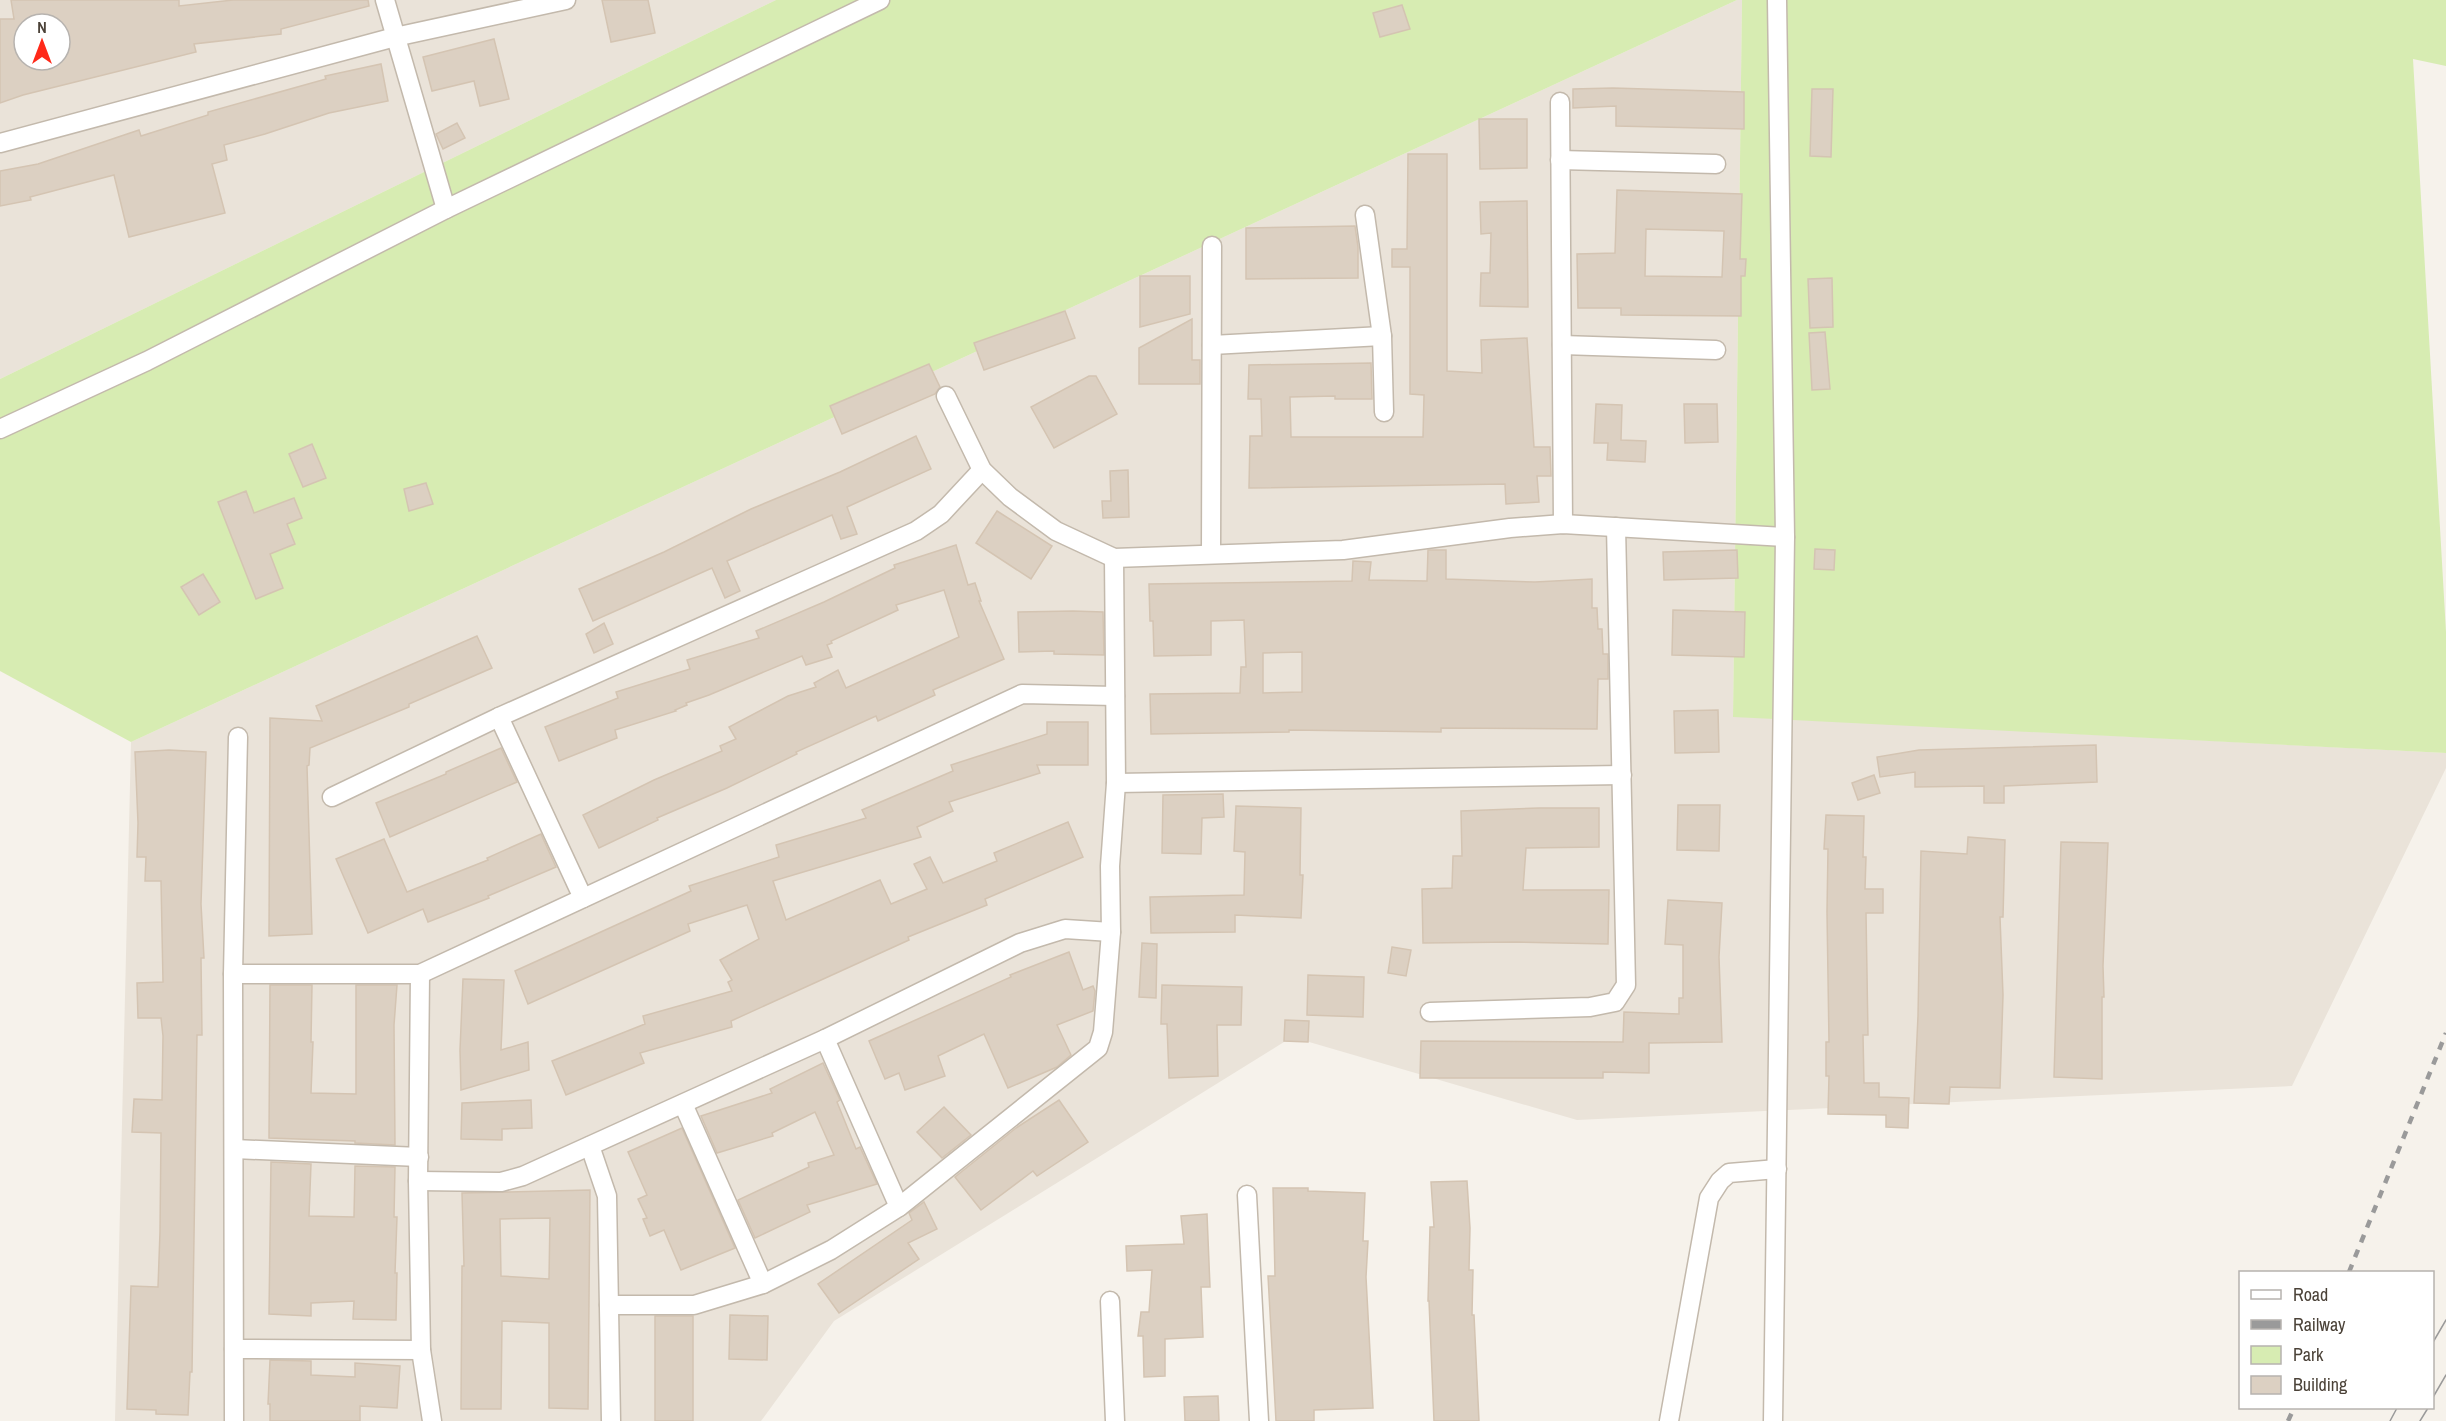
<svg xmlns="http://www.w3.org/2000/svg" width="2446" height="1421" font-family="'Archivo Narrow',sans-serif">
  <rect width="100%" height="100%" fill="#f6f2eb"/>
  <g fill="#eae3d9" fill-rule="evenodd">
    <path d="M0 0H776L0 379ZM24 24H60V60H24Z"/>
    <polygon points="1737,0 1742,0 1733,716 2446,753 2446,768 2292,1086 1577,1120 1292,1037 834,1321 761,1421 115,1421 131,742"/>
  </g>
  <g fill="#d7ecb2">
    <polygon points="776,0 1737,0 131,742 0,671 0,379"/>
    <polygon points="1742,0 2446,0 2446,66 2413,59 2446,632 2446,753 1733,717"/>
  </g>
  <g fill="#dcd0c2" stroke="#d4c4b2" stroke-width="1.5" fill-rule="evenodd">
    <path d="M11 0H179V6L233 0H368L369 6 281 29V34L194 44 196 52 23 95 0 103V19H14ZM24 24H60V60H24Z"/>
    <polygon points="602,0 648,0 655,33 611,42"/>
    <polygon points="1402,5 1410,29 1380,37 1373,13"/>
    <polygon points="494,39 509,99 480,106 474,81 432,91 423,57"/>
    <polygon points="381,64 388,101 329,113 265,134 224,145 227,160 212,164 225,213 129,237 114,175 30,197 31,200 0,206 0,171 38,164 139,130 141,136 208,115 208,112 326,79 325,76"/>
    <polygon points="1613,88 1744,92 1744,129 1616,126 1616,106 1573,108 1573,89"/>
    <polygon points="1812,89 1833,89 1831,157 1810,156"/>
    <polygon points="1479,119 1527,119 1527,168 1480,169"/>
    <polygon points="457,123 465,138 443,149 436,134"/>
    <polygon points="1408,154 1447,154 1447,371 1482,373 1481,340 1527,338 1534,447 1550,447 1551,476 1537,476 1539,502 1506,504 1505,484 1249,488 1250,436 1262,436 1261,399 1248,399 1249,365 1371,363 1372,399 1335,399 1335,396 1290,397 1291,437 1423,437 1424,395 1410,394 1410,267 1392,267 1392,249 1407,249"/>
    <path d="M1617 190 1742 194 1740 259H1746L1745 276H1741V316L1621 315V308H1578L1577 254 1615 253ZM1646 229 1724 231 1722 277 1645 276Z"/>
    <polygon points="1527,201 1528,307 1480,306 1481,273 1490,273 1491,233 1481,234 1480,202"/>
    <polygon points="1355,226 1358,247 1358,278 1246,279 1246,228"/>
    <polygon points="1140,276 1190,276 1190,314 1140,327"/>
    <polygon points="1832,278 1833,327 1810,328 1808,279"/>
    <polygon points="1065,311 1075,338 984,370 974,343"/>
    <polygon points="1192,319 1192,360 1200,360 1200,384 1139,384 1139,348"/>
    <polygon points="1825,332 1830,389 1812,390 1809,333"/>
    <polygon points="929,364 940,387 935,394 842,434 830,406"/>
    <polygon points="1089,376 1096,376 1117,414 1054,448 1031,407"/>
    <polygon points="1596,404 1622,405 1621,440 1646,441 1645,462 1607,460 1608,443 1594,443"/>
    <polygon points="1684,404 1717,404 1718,442 1685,443"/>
    <polygon points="916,436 931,469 847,507 857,534 841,539 832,515 727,561 740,591 725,598 712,568 593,621 579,589 664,552 751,509 840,472"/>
    <polygon points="312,444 326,478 303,487 289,454"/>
    <polygon points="1128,470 1129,517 1103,518 1102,501 1111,501 1110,471"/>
    <polygon points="426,483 433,504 409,511 404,489"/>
    <polygon points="246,491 254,513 294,498 302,518 287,524 295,544 270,554 283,588 256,599 218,502"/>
    <polygon points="997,511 1052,546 1031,579 976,543"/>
    <polygon points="956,545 968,585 975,583 981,601 979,601 1004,659 933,690 935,695 878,721 876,716 796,752 797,754 727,788 657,818 658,820 599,848 583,815 654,780 722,751 720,746 736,739 729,727 788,696 816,687 814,683 838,670 846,688 959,637 944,590 896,605 898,610 831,641 832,643 827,645 832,657 806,665 802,656 709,695 686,703 687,705 675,710 676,711 615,730 617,738 559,761 545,727 618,698 616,692 690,669 687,660 759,638 756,631 824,602 895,568 894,565"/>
    <polygon points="1815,549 1835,550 1834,570 1814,569"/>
    <path d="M1428 550H1446V579L1535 582 1592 579V608H1597L1598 629H1602L1603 654H1608V679H1598L1597 729 1441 728V732L1289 730V732L1151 734 1150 694 1240 693 1241 667H1246L1244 620 1211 621V655L1154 656 1153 621H1150L1149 584 1352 581 1353 561 1371 562 1369 580 1427 581ZM1302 652V692L1263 693V653Z"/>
    <polygon points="1737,550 1738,578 1664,580 1663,552"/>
    <polygon points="203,574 220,602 199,615 181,587"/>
    <polygon points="1673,610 1745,612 1744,657 1672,655"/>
    <polygon points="1073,611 1103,612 1104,655 1054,654 1054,651 1019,652 1018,612"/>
    <polygon points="604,623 613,644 594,653 586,634"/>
    <polygon points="477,636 492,668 409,704 409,707 310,748 309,765 307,766 312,934 269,936 270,718 322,721 316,706"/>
    <polygon points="1718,710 1719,752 1675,753 1674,711"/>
    <polygon points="1047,722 1088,722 1088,765 1037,765 1040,773 949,802 953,811 917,827 921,837 773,881 786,920 880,880 891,904 927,889 914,864 930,857 943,883 997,861 994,853 1068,822 1083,857 985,899 987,905 908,937 909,940 731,1021 732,1027 640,1053 644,1063 566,1095 552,1061 645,1024 643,1016 732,991 728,982 732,980 720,960 759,939 747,905 688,924 690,931 528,1004 515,971 691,891 689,886 779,857 776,845 866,818 862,810 953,771 951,765 1047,734"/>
    <polygon points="2096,745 2097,782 2004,786 2004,803 1984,803 1984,786 1915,787 1915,772 1880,777 1877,757 1919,750"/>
    <polygon points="501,748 517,782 390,837 376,803 446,774 446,772"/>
    <polygon points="169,750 206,752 201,904 204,958 201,958 202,1035 197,1035 192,1372 190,1372 188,1415 156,1414 156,1410 127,1409 131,1286 158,1287 160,1232 161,1133 132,1132 134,1099 162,1100 163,1036 161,1018 138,1018 137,983 163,982 161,881 145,881 146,857 137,857 138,823 135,752"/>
    <polygon points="1874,775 1880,793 1858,800 1852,783"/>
    <polygon points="1223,794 1224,817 1202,818 1201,854 1162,853 1163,795"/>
    <polygon points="1678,805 1720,805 1719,851 1677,850"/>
    <polygon points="1236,806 1301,808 1300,875 1303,875 1301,918 1235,915 1235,932 1151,933 1150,897 1244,895 1245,852 1234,851"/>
    <polygon points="1539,808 1599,808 1599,847 1526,848 1523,890 1609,890 1608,944 1516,942 1423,943 1422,889 1452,888 1453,856 1462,856 1461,811"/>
    <polygon points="1826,815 1864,816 1863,857 1866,857 1865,889 1883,889 1883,913 1866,913 1868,1035 1863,1035 1864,1083 1879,1083 1879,1097 1909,1098 1908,1128 1886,1127 1886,1115 1828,1114 1829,1076 1826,1076 1826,1042 1829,1042 1827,912 1828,849 1824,849"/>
    <polygon points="541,834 556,867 488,896 489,898 428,922 423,909 368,933 336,859 384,839 407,892 488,860 487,858"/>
    <polygon points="1968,837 2005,840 2003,917 2000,917 2003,995 2000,1088 1950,1087 1949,1104 1914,1103 1918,1016 1921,851 1967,854"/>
    <polygon points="2061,842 2108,843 2103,966 2104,997 2102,997 2102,1079 2054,1077"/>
    <polygon points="1668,900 1722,903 1719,957 1722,1042 1649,1043 1649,1073 1603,1072 1603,1078 1420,1078 1421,1041 1623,1042 1624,1012 1679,1014 1679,998 1683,998 1683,945 1665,944"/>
    <polygon points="1142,943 1157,944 1156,998 1139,997"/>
    <polygon points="1392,947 1411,950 1406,976 1388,973"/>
    <polygon points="1069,952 1083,990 1093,986 1095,991 1093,1011 1057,1025 1071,1055 1057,1067 1008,1088 984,1034 938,1056 945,1076 905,1090 899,1073 885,1079 869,1041 1011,977 1010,975"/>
    <polygon points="1308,975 1364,977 1363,1017 1307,1015"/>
    <polygon points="463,979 504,980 501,1050 528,1042 529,1070 461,1090 460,1050"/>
    <polygon points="270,985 312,985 311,1042 313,1042 311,1093 356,1094 356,985 397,985 394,1025 395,1145 355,1143 355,1141 269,1138"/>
    <polygon points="1162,985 1242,987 1241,1025 1217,1025 1218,1076 1169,1078 1167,1024 1161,1024"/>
    <polygon points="1285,1020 1309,1021 1308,1042 1284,1041"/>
    <polygon points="823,1063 840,1100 837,1102 856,1149 860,1147 877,1184 807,1205 810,1212 755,1238 738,1200 809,1167 808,1163 834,1155 815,1112 772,1133 773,1136 717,1153 701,1116 772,1093 770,1089"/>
    <polygon points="531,1100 532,1128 502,1129 502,1140 461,1139 462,1103"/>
    <polygon points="1059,1100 1088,1142 1037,1176 1033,1171 981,1210 955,1177 1016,1128"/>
    <polygon points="944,1107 971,1135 942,1158 917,1132"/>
    <polygon points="682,1128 735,1248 681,1270 664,1230 650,1236 643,1219 647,1218 638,1199 647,1195 628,1152"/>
    <polygon points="271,1162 311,1164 309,1216 354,1217 355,1166 395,1167 394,1217 397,1217 395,1273 397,1273 396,1320 353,1319 354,1301 311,1303 311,1316 269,1314"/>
    <polygon points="1467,1181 1470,1228 1469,1270 1473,1270 1472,1315 1474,1315 1479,1421 1434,1421 1429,1301 1428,1301 1430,1227 1434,1227 1431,1182"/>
    <polygon points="1273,1188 1308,1188 1308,1191 1365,1193 1363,1241 1368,1241 1366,1277 1373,1408 1314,1410 1314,1421 1276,1421 1268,1276 1275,1276"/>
    <path d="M590 1190 588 1409 549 1408V1323L502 1321 501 1409H461L462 1266H464L462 1193ZM550 1218 549 1279 501 1276 500 1219Z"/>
    <polygon points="924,1202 937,1229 908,1243 919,1259 839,1313 818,1284 912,1220 909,1213"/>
    <polygon points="1207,1214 1210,1287 1201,1287 1203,1337 1165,1339 1165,1376 1144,1377 1143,1336 1138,1336 1141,1312 1149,1312 1152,1270 1127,1271 1126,1246 1184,1244 1181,1216"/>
    <polygon points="730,1315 768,1316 767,1360 729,1359"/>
    <rect x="655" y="1316" width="38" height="105"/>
    <polygon points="270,1360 311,1361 311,1375 355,1377 355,1363 400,1366 397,1408 360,1406 360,1421 270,1421 270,1404 268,1404"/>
    <polygon points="1218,1396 1219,1421 1185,1421 1184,1397"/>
  </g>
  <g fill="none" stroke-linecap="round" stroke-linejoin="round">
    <defs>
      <g id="street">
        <polyline points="385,0 446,209"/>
        <polyline points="1560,102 1563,524"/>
        <polyline points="0,143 395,37 566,0"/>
        <polyline points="1560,160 1716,164"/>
        <polyline points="1365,215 1382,336 1384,412"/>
        <polyline points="1212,345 1382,336"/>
        <polyline points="1562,345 1716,350"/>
        <polyline points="946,396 982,470 1010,497 1056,531 1114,558 1343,550 1510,528 1563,524 1785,537"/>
        <polyline points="0,429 147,361 446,209 880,0"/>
        <polyline points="1211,554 1212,246"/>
        <polyline points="499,717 583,898"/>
        <polyline points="1116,783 1622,775"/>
        <polyline points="332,797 499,717 916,531 941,514 982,470"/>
        <polyline points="233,974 420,974 1022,694 1115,696"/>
        <polyline points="1430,1012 1590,1007 1615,1002 1626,985 1616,527"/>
        <polyline points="825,1039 899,1207"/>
        <polyline points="683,1104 763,1284"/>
        <polyline points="590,1146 607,1196 611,1421"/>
        <polyline points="234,1149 419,1157"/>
        <polyline points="418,1181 501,1182 523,1176 825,1039 1020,943 1065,929 1111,932"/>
        <polyline points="1247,1195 1259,1421"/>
        <polyline points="1110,1301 1115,1421"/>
        <polyline points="609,1305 694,1305 763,1284 831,1250 899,1207 1098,1048 1103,1032 1111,932 1110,866 1116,783 1114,558"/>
        <polyline points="234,1349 421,1350 418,1181 420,974"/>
        <polyline points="421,1350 432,1421"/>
        <polyline points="234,1421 233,974 238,737"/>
        <polyline points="1669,1421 1709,1198 1720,1181 1729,1173 1777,1169"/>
        <polyline points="1773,1421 1785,537 1777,0"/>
      </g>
    </defs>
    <use href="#street" stroke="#c3b9ac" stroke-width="21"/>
    <use href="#street" stroke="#fff" stroke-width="18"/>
    <g stroke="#9a9a9a" stroke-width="1.5">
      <polyline points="2432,1344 2446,1320"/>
      <polyline points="2432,1399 2446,1375"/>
      <polyline points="2390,1421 2397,1408"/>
      <polyline points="2420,1421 2428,1408"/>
    </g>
    <g stroke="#9a9a9a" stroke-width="4.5" stroke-dasharray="8 8" stroke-linecap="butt">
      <polyline points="2349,1272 2446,1033"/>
      <polyline points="2288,1421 2294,1408"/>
    </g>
  </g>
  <rect x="2239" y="1271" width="195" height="138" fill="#ffffff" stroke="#b7b3af" stroke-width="1.5"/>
  <rect x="2251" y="1290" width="30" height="9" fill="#ffffff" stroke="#b7b3af" stroke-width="1.5"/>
  <text x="2293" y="1301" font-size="18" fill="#4b4238">Road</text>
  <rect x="2251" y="1320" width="30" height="9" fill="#9a9a9a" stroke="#b7b3af" stroke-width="1.5"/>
  <text x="2293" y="1331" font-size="18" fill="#4b4238">Railway</text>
  <rect x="2251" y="1346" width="30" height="18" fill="#d7ecb2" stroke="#b7b3af" stroke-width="1.5"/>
  <text x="2293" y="1361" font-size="18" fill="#4b4238">Park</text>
  <rect x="2251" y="1376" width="30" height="18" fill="#dcd0c2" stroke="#b7b3af" stroke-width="1.5"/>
  <text x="2293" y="1391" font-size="18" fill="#4b4238">Building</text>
  <g transform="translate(42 42)"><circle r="28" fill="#ffffff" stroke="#b7b3af" stroke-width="1.5"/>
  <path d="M0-4.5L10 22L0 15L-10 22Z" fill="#ff2919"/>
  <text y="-9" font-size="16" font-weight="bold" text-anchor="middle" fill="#4b4238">N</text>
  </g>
</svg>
